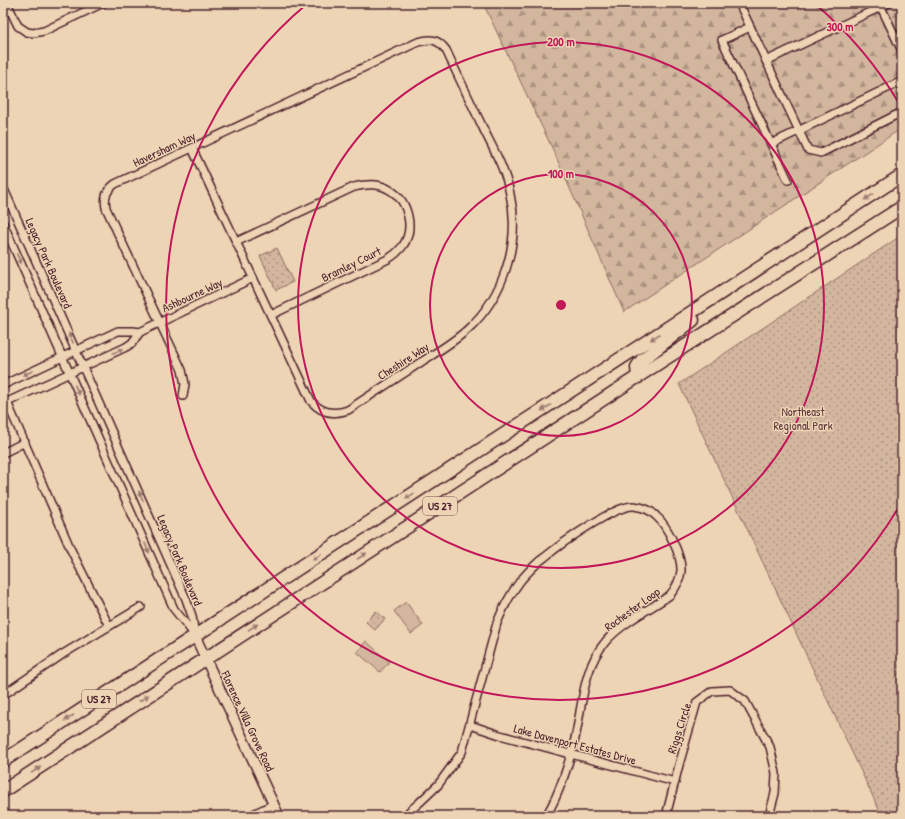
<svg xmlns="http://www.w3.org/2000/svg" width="905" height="819" font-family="'Patrick Hand',sans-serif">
  <defs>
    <pattern id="forest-firs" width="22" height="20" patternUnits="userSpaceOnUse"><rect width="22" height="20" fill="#d2b69e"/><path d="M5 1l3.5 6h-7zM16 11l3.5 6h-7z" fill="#ac9381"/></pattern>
    <pattern id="park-dots" width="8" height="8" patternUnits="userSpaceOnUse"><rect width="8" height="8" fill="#d2b69e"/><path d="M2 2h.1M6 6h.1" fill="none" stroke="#ac9381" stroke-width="1.8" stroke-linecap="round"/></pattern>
  </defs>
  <rect width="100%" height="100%" fill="#edd4b4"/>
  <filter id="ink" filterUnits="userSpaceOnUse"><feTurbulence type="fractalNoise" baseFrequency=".025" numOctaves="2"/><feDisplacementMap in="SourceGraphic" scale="8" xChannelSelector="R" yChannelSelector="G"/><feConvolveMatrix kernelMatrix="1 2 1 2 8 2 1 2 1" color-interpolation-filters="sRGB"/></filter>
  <g filter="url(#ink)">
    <g fill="#d2b69e" stroke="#8e6a64">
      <polygon points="406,602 423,625 411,634 394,611"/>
      <polygon points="366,641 389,662 380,672 357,652"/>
    </g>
    <polygon fill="url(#forest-firs)" stroke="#8e6a64" points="483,3 902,3 902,128 624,312 554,152"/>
    <g fill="url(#park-dots)" stroke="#8e6a64">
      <polygon points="902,235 902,816 882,816 679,384"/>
      <polygon points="277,248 293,282 276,290 260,256"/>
      <polygon points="376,611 385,619 375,630 366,622"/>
    </g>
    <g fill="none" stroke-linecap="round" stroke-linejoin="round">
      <defs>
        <g id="minor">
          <polyline points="7,3 18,26 27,32 33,33 44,31 103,3"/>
          <polyline points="739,3 808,150 821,153 898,114"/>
          <polyline points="881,7 902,51"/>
          <polyline points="750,27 722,40 788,180"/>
          <polyline points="766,61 889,3"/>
          <polyline points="771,144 902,81"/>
          <polyline points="3,187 186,599 192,616 195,636"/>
          <polyline points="3,223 174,609 194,634"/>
          <path d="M236 242 354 187C367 184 379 183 390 190 409 201 415 230 402 247 398 252 393 256 388 259L271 315"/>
          <polyline points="3,385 118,331 133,331 140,332"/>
          <path d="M183 396 185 384 182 370 106 208C104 197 106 191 115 184L418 42C431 38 438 39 446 50 459 78 472 105 485 132 495 152 506 172 510 194 521 242 504 296 468 329 454 342 437 352 421 362 397 378 372 394 348 410 334 415 321 413 311 401L192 148"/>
          <polyline points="7,402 71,550 109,626"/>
          <polyline points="3,404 126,347 132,343 140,332 253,278"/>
          <polyline points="3,453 25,442"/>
          <polyline points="3,695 63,654 141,607"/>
          <polyline points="470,725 500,735 675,782"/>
          <polyline points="249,816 274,804"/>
          <path d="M404 816 419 803 438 785 462 752 497 623C503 608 511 593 521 580 528 572 536 563 545 557 562 543 615 505 634 506 642 507 651 510 656 516 667 525 682 556 681 571 680 580 676 588 670 595 649 610 623 622 606 641 579 672 583 717 571 754 565 775 557 798 546 816"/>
          <polyline points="666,816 679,765 697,702 712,691 730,690 745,701 770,747 776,773 775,793 769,816"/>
        </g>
        <polyline id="tertiary" points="195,636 279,816"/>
        <g id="trunk">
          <polyline points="638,377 637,367 642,360 693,320"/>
          <polyline points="3,761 902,175"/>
          <polyline points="3,791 654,366 902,207"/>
        </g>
      </defs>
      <use href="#minor" stroke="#4a1f2b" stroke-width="10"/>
      <use href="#tertiary" stroke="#4a1f2b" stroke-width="12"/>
      <use href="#trunk" stroke="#4a1f2b" stroke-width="15"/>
      <use href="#minor" stroke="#edd4b4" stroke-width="7"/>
      <use href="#tertiary" stroke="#edd4b4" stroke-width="9"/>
      <use href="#trunk" stroke="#edd4b4" stroke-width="12"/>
    </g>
    <defs><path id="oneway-solid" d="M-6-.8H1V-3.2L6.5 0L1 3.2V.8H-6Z"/></defs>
    <g fill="#9c7a70">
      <use href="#oneway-solid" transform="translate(869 197) rotate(147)"/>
      <use href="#oneway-solid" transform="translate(19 259) rotate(66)"/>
      <use href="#oneway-solid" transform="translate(655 337) rotate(147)"/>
      <use href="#oneway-solid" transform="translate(71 338) rotate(-114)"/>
      <use href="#oneway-solid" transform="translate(118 351) rotate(-25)"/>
      <use href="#oneway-solid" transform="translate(28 373) rotate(156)"/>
      <use href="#oneway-solid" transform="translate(77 390) rotate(66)"/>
      <use href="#oneway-solid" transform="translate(546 408) rotate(147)"/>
      <use href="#oneway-solid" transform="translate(141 496) rotate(-114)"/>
      <use href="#oneway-solid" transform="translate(410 496) rotate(147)"/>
      <use href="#oneway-solid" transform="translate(147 548) rotate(66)"/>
      <use href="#oneway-solid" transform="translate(362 556) rotate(-33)"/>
      <use href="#oneway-solid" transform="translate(317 557) rotate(147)"/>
      <use href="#oneway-solid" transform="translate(253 627) rotate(-33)"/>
      <use href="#oneway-solid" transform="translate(144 698) rotate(-33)"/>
      <use href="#oneway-solid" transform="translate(69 718) rotate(147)"/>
      <use href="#oneway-solid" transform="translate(36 770) rotate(-33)"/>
    </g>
  </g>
  <g fill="none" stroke="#c2185b" stroke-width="2">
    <circle cx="561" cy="305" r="131"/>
    <circle cx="561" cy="305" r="263"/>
    <path d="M900 505A394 394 0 1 1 308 3M814 3A394 394 0 0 1 900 105"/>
  </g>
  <g text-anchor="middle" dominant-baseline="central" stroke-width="3" stroke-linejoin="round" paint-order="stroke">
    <g fill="#edd4b4" stroke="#7b5554" stroke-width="1">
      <rect x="423" y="497" width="34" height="18" rx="3"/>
      <rect x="82" y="690" width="34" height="18" rx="3"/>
    </g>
    <g font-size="11" font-weight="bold" fill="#4a1f2b">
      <text x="440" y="506">US 27</text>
      <text x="99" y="699">US 27</text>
    </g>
    <g font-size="12" fill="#4a1f2b" stroke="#edd4b4">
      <text transform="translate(164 149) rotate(-25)">Haversham Way</text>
      <text transform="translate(49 263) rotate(66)">Legacy Park Boulevard</text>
      <text transform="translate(351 264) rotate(-26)">Bramley Court</text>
      <text transform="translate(192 295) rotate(-25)">Ashbourne Way</text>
      <text transform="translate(403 361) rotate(-33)">Cheshire Way</text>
      <text transform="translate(180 560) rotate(67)">Legacy Park Boulevard</text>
      <text transform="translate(632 609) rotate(-36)">Rochester Loop</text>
      <text transform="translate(248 721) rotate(65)">Florence Villa Grove Road</text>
      <text transform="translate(679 728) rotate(-72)">Riggs Circle</text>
      <text transform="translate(575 744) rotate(15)">Lake Davenport Estates Drive</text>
    </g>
    <g font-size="12" fill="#5e363c" stroke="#edd4b4">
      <text x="803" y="411">Northeast<tspan x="803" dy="14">Regional Park</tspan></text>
    </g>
  </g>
  <circle cx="561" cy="305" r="6" fill="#c2185b" stroke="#edd4b4" stroke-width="2"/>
  <g font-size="12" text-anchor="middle" font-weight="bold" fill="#c2185b" stroke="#edd4b4" stroke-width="3" stroke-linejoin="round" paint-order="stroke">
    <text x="840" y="31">300 m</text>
    <text x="561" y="46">200 m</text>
    <text x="561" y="178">100 m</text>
  </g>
  <rect width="905" height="819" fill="none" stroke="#edd4b4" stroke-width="16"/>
  <rect x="8" y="8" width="889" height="803" fill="none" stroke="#4a1f2b" stroke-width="1.5" filter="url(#ink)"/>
</svg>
